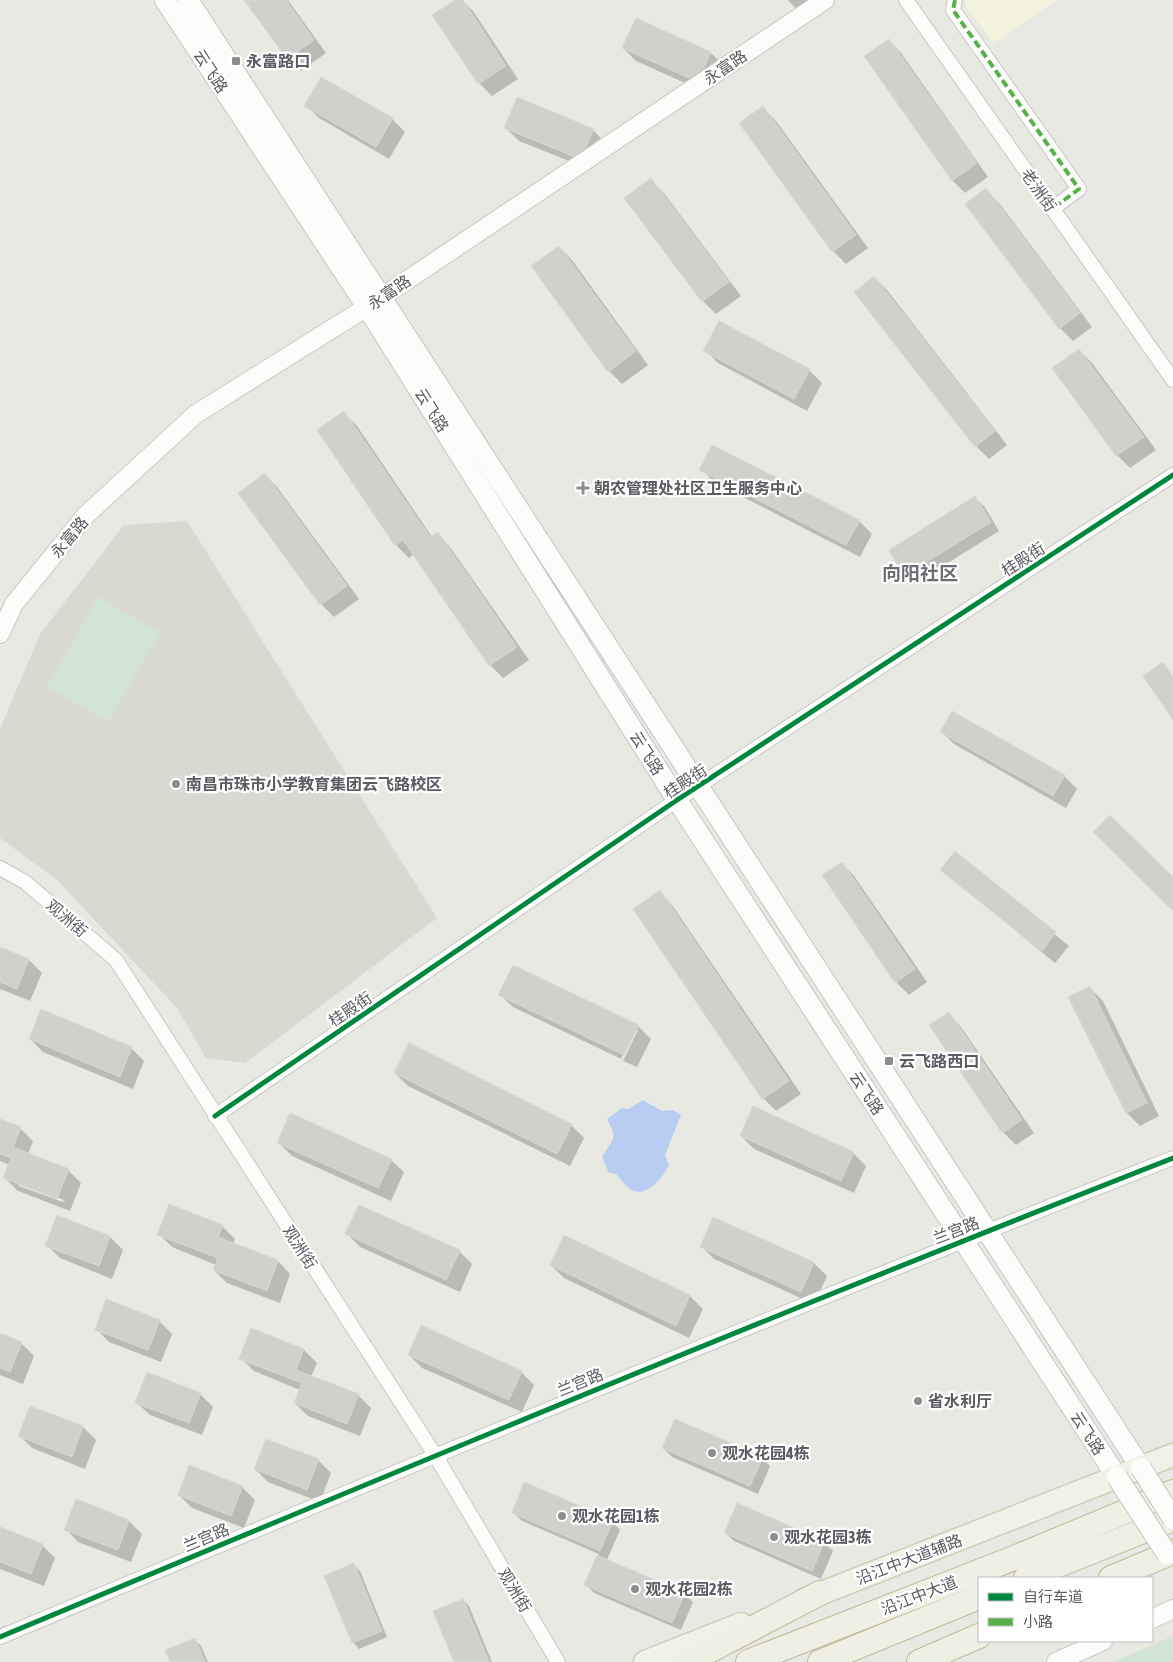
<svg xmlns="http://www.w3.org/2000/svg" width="1173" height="1662" font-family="'Asap Condensed','Noto Sans SC',sans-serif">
  <rect width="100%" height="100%" fill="#e9e9e4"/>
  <polygon fill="#f3f2dd" points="966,0 1057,0 994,44 965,5"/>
  <polygon fill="#d9d9d2" points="187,521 437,918 245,1063 206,1058 177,1008 58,881 0,838 0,729 40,634 124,525"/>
  <g fill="#d2e5d4">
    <polygon points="98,597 160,632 108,722 47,687"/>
    <polygon points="1173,1636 1173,1662 1113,1662"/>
  </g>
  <path fill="#b9cdf2" d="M643 1100 662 1111 673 1110 681 1115 665 1155 669 1165C663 1178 644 1201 629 1188 624 1185 620 1178 616 1174L609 1173 602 1157C614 1137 618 1140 607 1119L622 1108 629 1109Z"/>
  <g fill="#0003" fill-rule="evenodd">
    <polygon points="246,0 288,0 326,53 301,71 288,58"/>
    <polygon points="457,0 462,0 473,11 518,79 492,96 479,83"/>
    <polygon points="788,0 830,0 807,21"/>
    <polygon points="889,40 901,53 988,177 965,193 952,180"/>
    <polygon points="623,48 711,53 724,66 703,91 636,61"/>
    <polygon points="306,105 392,119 405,132 389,159 319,118"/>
    <polygon points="763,108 776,121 868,248 846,264 833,251"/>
    <polygon points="506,128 593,130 606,143 587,168 519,141"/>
    <polygon points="651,180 664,193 741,296 716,314 703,301 626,198"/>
    <polygon points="986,190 999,203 1092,327 1073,341 1060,328"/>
    <polygon points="559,247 572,260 648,365 622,384 609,371"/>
    <polygon points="874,277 887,290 1007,445 989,459 976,446"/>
    <polygon points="705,350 809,370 822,383 807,411 718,363"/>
    <polygon points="1079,350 1092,363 1156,450 1130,468 1117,455 1054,369"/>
    <polygon points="344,413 357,426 432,537 437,534 450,547 529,660 503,678 490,665 414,554 409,558 396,545"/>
    <polygon points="701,469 859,521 872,534 860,557 714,482"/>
    <polygon points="265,475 277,487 359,599 334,617 321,604"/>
    <polygon points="975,498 984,506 999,531 914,584 905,575"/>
    <polygon points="941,731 1064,776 1077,789 1066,808 954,744"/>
    <polygon points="955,853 1069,946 1055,963 942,870"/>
    <polygon points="842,863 854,876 927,982 909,995 896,982"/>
    <polygon points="659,892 672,905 801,1094 776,1111 763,1098 634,909"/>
    <polygon points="0,949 29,960 42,973 30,1001 0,989"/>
    <polygon points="1090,988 1103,1001 1159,1116 1140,1126 1127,1113 1070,997"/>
    <polygon points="500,995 638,1026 651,1039 637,1067 623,1061 638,1030 635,1030 621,1059 513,1007"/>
    <polygon points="948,1014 961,1027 1034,1133 1016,1145 1003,1132"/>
    <polygon points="30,1039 131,1048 144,1061 133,1089 43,1052"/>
    <polygon points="395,1073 571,1125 584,1138 570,1166 408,1086"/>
    <path d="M0 1120 20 1128 33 1141 28 1154 68 1170 81 1183 70 1211 18 1191 5 1178 10 1165 0 1161ZM19 1183 64 1200 63 1202 19 1186Z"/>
    <polygon points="741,1136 853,1153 866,1166 854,1193 754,1149"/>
    <polygon points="279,1143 391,1160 404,1172 391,1201 292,1156"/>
    <polygon points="57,1217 110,1237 123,1250 112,1279 60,1258 47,1245"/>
    <polygon points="714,1218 814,1263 827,1276 814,1304 714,1259 701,1246"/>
    <polygon points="222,1226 235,1239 233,1244 278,1261 290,1274 280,1303 227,1283 214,1270 216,1265 172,1247 159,1234"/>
    <polygon points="347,1234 459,1251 472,1264 460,1292 360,1247"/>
    <polygon points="565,1236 690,1296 703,1309 689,1338 564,1278 551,1265"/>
    <polygon points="159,1321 172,1334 161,1362 109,1342 96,1329"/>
    <polygon points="251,1330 304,1350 317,1363 311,1377 358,1395 371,1408 360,1436 308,1416 295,1403 300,1390 254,1371 241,1358"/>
    <polygon points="0,1335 21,1343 34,1356 23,1384 0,1375"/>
    <polygon points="409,1355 521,1372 534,1385 522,1412 422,1368"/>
    <polygon points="200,1394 213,1407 202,1435 150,1415 137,1403"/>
    <polygon points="31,1407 83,1427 96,1440 85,1469 32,1448 19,1435"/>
    <polygon points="663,1448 762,1458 770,1466 758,1494 672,1457"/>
    <polygon points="318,1460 331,1473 320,1502 268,1482 255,1469"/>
    <polygon points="242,1487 255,1500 244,1528 192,1508 179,1495"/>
    <polygon points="76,1501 129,1521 142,1534 131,1562 78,1542 66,1529"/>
    <polygon points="513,1512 612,1521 620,1530 607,1560 684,1594 693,1602 681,1630 594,1593 586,1584 599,1554 522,1521"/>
    <polygon points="0,1529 42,1545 55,1558 44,1586 0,1569"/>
    <polygon points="725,1533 824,1542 833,1551 821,1579 734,1541"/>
    <polygon points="354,1565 360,1571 387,1637 359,1649 353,1642"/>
    <polygon points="463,1600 469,1606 492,1662 455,1662"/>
    <polygon points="195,1640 201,1646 208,1662 171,1662"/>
  </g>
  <g fill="#d0d0cd" stroke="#d8d8d3">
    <polygon points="244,0 286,0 314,40 287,59"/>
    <polygon points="455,0 463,0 506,66 478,84 432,15"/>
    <polygon points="636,18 711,52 704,68 689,78 622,48"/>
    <polygon points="889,39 977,163 952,181 864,56"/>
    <polygon points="321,77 393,118 376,147 304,106"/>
    <polygon points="517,97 594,129 586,147 573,156 504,128"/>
    <polygon points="763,106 856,235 832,252 739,123"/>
    <polygon points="651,178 729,282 702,302 624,198"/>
    <polygon points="986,188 1080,313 1059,329 965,204"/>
    <polygon points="559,246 636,351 608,372 531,266"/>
    <polygon points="874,276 995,431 975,447 854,292"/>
    <polygon points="719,321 810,369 794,399 703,351"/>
    <polygon points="1079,349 1144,437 1116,456 1052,368"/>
    <polygon points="344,411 430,537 438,532 517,647 489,666 403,540 395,546 317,430"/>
    <polygon points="712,445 860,520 846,545 699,470"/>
    <polygon points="265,473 347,586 320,605 238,493"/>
    <polygon points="975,496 991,522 904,576 889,550"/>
    <polygon points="1163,662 1173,677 1173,720 1143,676"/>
    <polygon points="952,711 1065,775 1053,796 940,732"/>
    <polygon points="1110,815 1173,877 1173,911 1093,832"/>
    <polygon points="955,851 1056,932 1042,951 940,870"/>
    <polygon points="842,862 915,969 895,983 822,875"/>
    <polygon points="660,890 789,1081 762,1099 633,909"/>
    <polygon points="0,947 29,959 17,989 0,982"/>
    <polygon points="513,965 639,1025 624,1055 498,995"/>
    <polygon points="1090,986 1147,1103 1126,1113 1068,997"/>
    <polygon points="41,1009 132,1047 120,1077 29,1039"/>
    <polygon points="949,1012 1022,1120 1002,1133 929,1025"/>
    <polygon points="409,1043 572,1124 557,1154 394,1073"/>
    <polygon points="753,1106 854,1152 841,1181 740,1136"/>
    <polygon points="290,1113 392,1159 378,1188 277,1143"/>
    <polygon points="0,1119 21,1127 13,1147 69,1169 57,1199 3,1178 11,1158 0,1154"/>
    <polygon points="169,1204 223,1225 218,1237 278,1260 267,1291 213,1270 218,1258 157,1235"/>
    <polygon points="359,1205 460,1250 446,1280 345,1234"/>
    <polygon points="57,1215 110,1236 99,1266 45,1246"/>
    <polygon points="713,1217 814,1262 801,1292 700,1247"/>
    <polygon points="564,1235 690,1295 676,1326 550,1265"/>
    <polygon points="106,1299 160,1320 148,1350 95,1330"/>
    <polygon points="421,1325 522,1371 509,1400 408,1355"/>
    <polygon points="251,1328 304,1349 296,1370 359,1394 347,1424 294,1403 302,1383 239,1359"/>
    <polygon points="0,1333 22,1342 10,1372 0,1368"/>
    <polygon points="147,1372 201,1393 189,1423 135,1403"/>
    <polygon points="30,1406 83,1426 72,1457 18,1436"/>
    <polygon points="675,1419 763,1457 750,1486 662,1448"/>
    <polygon points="266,1439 319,1459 307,1490 254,1469"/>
    <polygon points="189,1465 243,1486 231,1516 178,1495"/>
    <polygon points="524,1482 613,1520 600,1551 512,1513"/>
    <polygon points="76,1499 129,1520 118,1550 64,1530"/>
    <polygon points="737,1503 825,1541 812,1571 724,1533"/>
    <polygon points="0,1527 43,1544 31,1574 0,1562"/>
    <polygon points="597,1555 685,1593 672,1623 584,1585"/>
    <polygon points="354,1563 382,1631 352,1643 324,1576"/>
    <polygon points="463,1599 489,1662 454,1662 433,1611"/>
    <polygon points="195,1638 205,1662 170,1662 165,1650"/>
  </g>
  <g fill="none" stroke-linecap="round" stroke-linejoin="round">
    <defs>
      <g id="minor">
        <polyline points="906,0 1173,380"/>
        <polyline points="955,0 953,10 1079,189 1052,209"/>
        <polyline points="0,868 25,882 116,960 435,1455 558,1662"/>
        <polyline points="215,1116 677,800 1173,475"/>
        <path d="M0 1637C390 1474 780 1312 1173 1158"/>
      </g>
      <g id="tertiary">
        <polyline points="0,634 14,604 86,515 196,414 367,307 825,0"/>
        <polyline points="1152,1619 1173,1609"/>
        <polyline points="1056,1662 1103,1641"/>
      </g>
      <g id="secondary">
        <polyline points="165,0 367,307 677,800 1117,1477"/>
        <polyline points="188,0 1141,1468"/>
      </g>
      <g id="primary">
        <polyline points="804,1600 1173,1455"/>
        <polyline points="645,1662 741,1624"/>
      </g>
      <g id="trunk">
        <polyline points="1026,1578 1173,1519"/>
        <polyline points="1111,1578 1173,1552"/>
        <polyline points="688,1662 820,1593"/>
        <polyline points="748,1662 1014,1558 1173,1492"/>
        <polyline points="820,1662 979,1597"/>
        <polyline points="919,1662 979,1636"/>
      </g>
    </defs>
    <use href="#minor" stroke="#c7c7c6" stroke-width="16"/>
    <use href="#tertiary" stroke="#c7c7c6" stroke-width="20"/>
    <use href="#secondary" stroke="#c5c5c5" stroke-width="22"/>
    <use href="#primary" stroke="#cfceb4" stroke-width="25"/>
    <use href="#trunk" stroke="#beba94" stroke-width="26"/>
    <use href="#minor" stroke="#fcfcfb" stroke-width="14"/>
    <use href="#tertiary" stroke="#fcfcfb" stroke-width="18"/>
    <use href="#secondary" stroke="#fcfcfb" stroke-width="20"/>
    <use href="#primary" stroke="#f1f2e7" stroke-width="22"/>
    <use href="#trunk" stroke="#efefe4" stroke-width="24"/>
    <defs>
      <g id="secondary-bridge">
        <polyline points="1141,1468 1173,1519"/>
        <polyline points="1117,1477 1167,1554"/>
      </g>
    </defs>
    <use href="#secondary-bridge" stroke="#c5c5c5" stroke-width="22" stroke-linecap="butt"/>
    <use href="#secondary-bridge" stroke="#fcfcfb" stroke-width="20"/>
    <polyline stroke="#58b04a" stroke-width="4" stroke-dasharray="8 4" stroke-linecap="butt" points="955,0 953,10 1079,189 1052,209"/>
    <defs>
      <g id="cycleway">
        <polyline points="215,1116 677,800 1173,475"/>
        <path d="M0 1637C390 1474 780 1312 1173 1158"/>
      </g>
    </defs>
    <use href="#cycleway" stroke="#fff" stroke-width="8"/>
    <use href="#cycleway" stroke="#00873e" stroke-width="5"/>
  </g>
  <g fill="#8c8d8f" stroke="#fff" stroke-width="2">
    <rect x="231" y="56" width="10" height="10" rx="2.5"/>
    <path d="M580.5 480.5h5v5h5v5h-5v5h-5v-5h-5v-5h5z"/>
    <circle cx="176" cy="784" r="5"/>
    <rect x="884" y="1056" width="10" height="10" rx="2.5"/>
    <circle cx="918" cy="1401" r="5"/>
    <circle cx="712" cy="1453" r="5"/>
    <circle cx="562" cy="1516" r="5"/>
    <circle cx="774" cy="1537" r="5"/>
    <circle cx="635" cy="1589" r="5"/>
  </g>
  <g text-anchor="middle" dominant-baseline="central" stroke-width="4.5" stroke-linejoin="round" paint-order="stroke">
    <g font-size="16" font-weight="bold" fill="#5a5c61" stroke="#fff" text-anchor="start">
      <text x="246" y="61">永富路口</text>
      <text x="594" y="488">朝农管理处社区卫生服务中心</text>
      <text x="186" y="784">南昌市珠市小学教育集团云飞路校区</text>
      <text x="899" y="1061">云飞路西口</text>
      <text x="928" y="1401">省水利厅</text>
      <text x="722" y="1453">观水花园4栋</text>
      <text x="572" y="1516">观水花园1栋</text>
      <text x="784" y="1537">观水花园3栋</text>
      <text x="645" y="1589">观水花园2栋</text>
    </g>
    <g font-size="16" fill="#5a5c61" stroke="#fff">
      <text transform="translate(725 67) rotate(-34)">永富路</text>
      <text transform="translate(211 71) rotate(57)">云飞路</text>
      <text transform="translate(1039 190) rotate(55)">老洲街</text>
      <text transform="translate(389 292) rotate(-34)">永富路</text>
      <text transform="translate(432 410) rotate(58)">云飞路</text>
      <text transform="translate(69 537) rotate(-50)">永富路</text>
      <text transform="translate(1023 559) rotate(-33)">桂殿街</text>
      <text transform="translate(647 753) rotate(58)">云飞路</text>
      <text transform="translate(685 781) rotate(-33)">桂殿街</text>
      <text transform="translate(67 918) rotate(40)">观洲街</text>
      <text transform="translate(350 1009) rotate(-34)">桂殿街</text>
      <text transform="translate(867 1093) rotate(57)">云飞路</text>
      <text transform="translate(956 1230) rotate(-21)">兰宫路</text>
      <text transform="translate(300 1247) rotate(57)">观洲街</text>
      <text transform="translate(580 1382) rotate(-22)">兰宫路</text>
      <text transform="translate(1088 1433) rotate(57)">云飞路</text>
      <text transform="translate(206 1537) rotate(-23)">兰宫路</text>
      <text transform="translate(909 1559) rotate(-21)">沿江中大道辅路</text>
      <text transform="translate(515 1590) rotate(59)">观洲街</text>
      <text transform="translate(919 1595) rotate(-21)">沿江中大道</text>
    </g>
    <g font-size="19" font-weight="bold" fill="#6b6d73" stroke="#fff">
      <text x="920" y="573">向阳社区</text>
    </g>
  </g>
  <rect x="978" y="1577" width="175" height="65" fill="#ffffff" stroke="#bdbec0"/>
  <rect x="988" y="1593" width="25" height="8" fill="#00873e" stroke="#bdbec0"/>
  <text x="1023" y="1602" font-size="15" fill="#5a5c61">自行车道</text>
  <rect x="988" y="1618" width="25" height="8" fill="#58b04a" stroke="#bdbec0"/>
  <text x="1023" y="1627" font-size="15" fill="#5a5c61">小路</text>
</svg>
